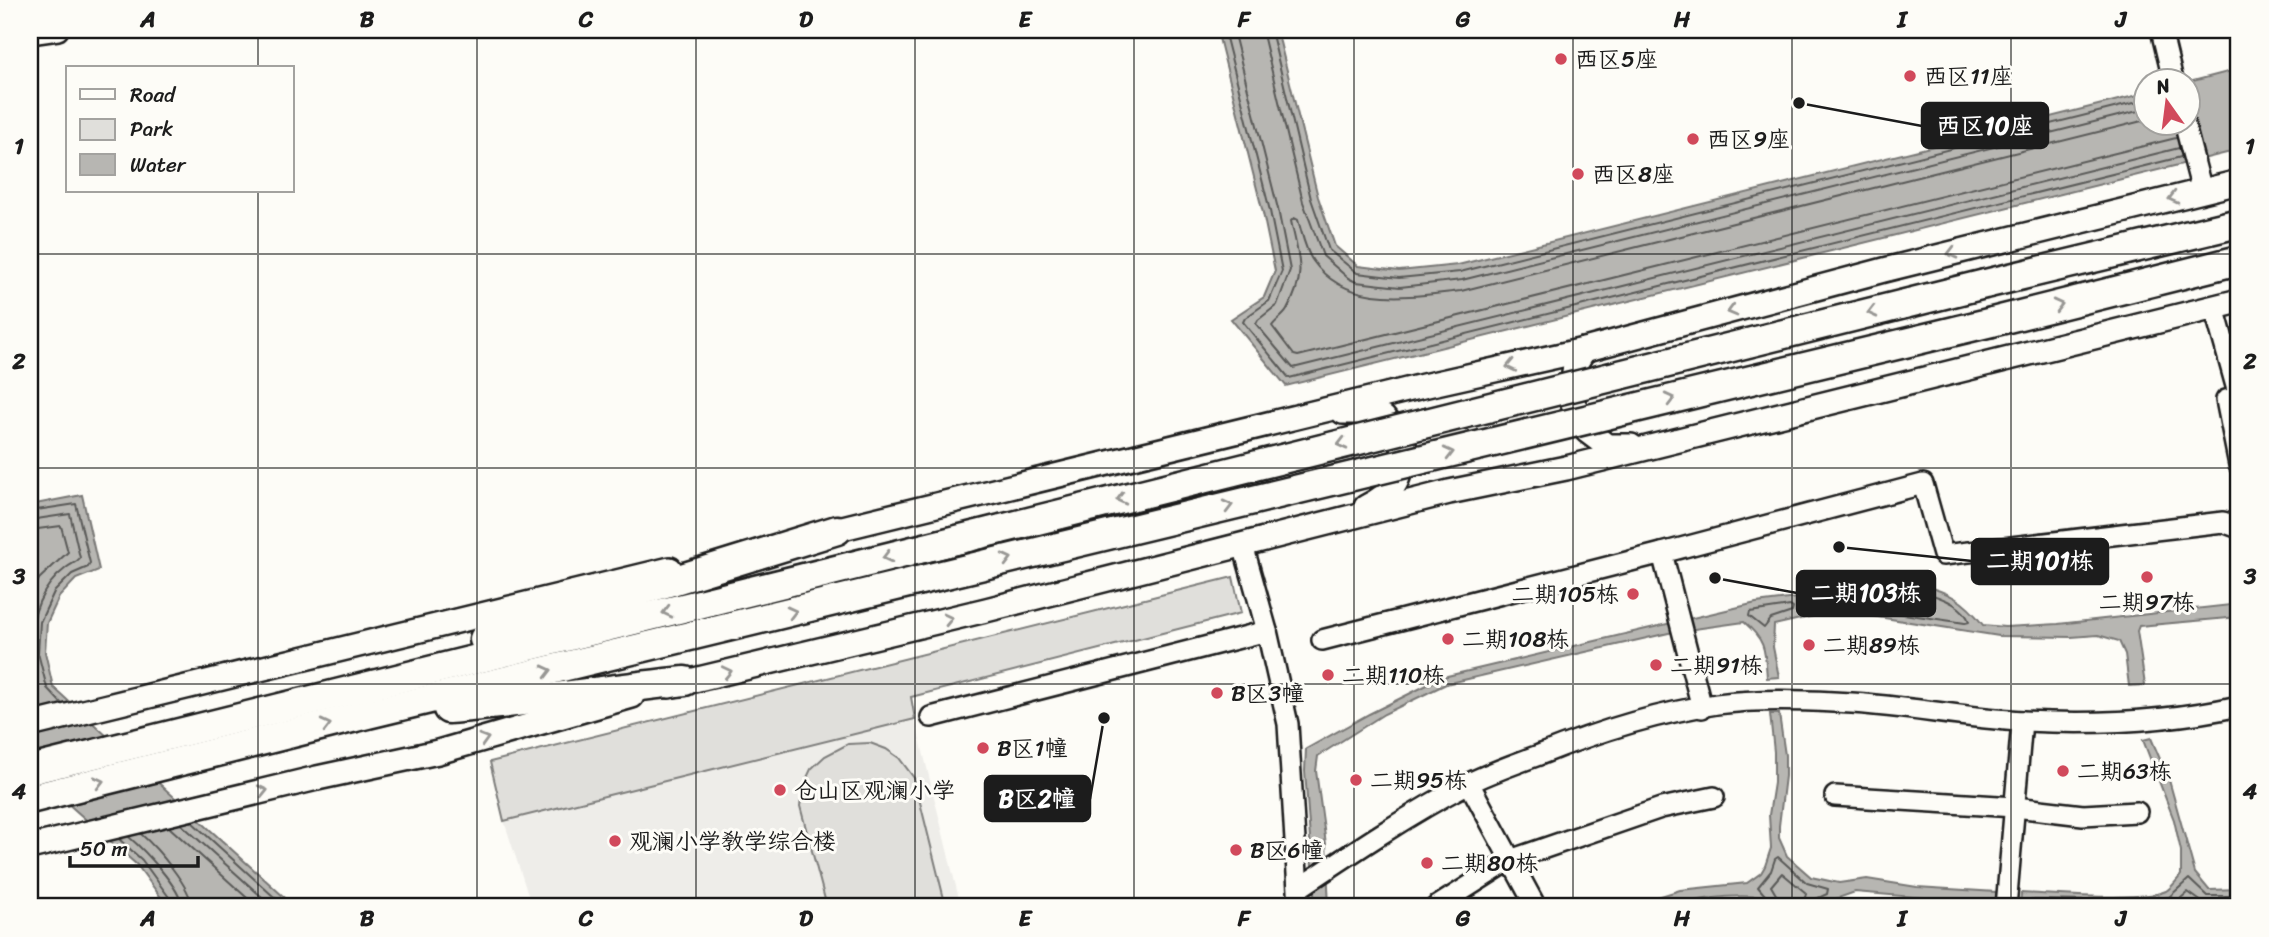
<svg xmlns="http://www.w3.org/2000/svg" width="2269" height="937" font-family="Sriracha,'LXGW WenKai TC',sans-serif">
  <rect width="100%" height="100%" fill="#fdfcf7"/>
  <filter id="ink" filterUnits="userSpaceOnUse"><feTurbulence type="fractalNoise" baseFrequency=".0143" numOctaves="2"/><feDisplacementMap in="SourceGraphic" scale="14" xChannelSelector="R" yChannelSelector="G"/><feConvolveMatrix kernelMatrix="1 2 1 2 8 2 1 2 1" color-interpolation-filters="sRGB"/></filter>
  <g filter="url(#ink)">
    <polygon fill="#eeede9" points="915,719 961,907 532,907 504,821"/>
    <g fill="#e0dfdb" stroke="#7e7e7c" stroke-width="2">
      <polygon points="1233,577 1241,613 911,697 915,719 504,821 490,762"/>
      <polygon points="870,743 886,749 899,758 914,778 946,907 827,907 800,806 804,784 811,769 825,756 848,744"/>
    </g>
    <g fill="#b7b6b2" stroke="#797876" stroke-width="2">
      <polygon points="1217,30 1277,30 1318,197 1335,246 1358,266 1399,271 1458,265 2146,93 2146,122 2188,122 2189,82 2239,69 2239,150 1286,386 1231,319 1264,297 1275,271 1263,213"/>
      <polygon points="82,495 99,570 76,579 59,597 47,623 45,652 53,687 295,907 168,907 137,865 30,770 30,505"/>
      <path d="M1918 584C1948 592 1964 599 1983 625L2005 627 2058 624 2239 604V617L2139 626 2137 631 2145 685 2129 686 2125 654 2119 641 2098 635 2071 637 1999 636 1859 614 1845 605 1835 611 1774 625 1773 647 1779 677 1767 678C1765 650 1766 641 1744 622L1673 632 1446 684 1384 714 1318 756 1316 771 1326 844 1329 907H1315L1305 771 1306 749 1369 714 1443 677 1756 603 1805 597 1870 593Z"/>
      <path d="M1770 714H1779L1785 755V776L1779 826V838L1787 856 1811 877 1839 883 1867 879 1917 887 1996 892V904L1855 892 1813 907H1766L1759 897C1726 894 1697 900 1665 907 1653 909 1639 907 1626 907L1680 890 1747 883 1761 873 1765 866 1771 848 1769 815 1774 783V752Z"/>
      <path d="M2151 738 2169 780 2195 873 2209 890 2239 889V907H2020L2021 893C2051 894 2143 902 2166 891 2171 888 2177 880 2181 875V851L2174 820 2143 740Z"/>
    </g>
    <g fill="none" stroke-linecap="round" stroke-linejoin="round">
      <g stroke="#5a5a58" stroke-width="2">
        <polyline points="1224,30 1270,211 1282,271 1269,301 1245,318 1243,322 1289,378 2181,157"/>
        <polyline points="1233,30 1278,209 1290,270 1277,305 1258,320 1256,324 1293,368 2179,148"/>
        <polyline points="1262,30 1303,202 1323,256 1348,278 1356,282 1400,287 1462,280 2146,109"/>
        <polyline points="1271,30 1311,199 1329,250 1357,273 1399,278 1460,272 2146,100"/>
        <path d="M2146 120 1461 291C1411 296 1347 309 1313 261 1305 250 1302 233 1298 220L1294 218 1291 221C1299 259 1307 274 1287 310 1283 317 1276 320 1272 326L1294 355 1298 356 2176 138"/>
        <polyline points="30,511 76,504 90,563 88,567 72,574 54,592 40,622 38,653 47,688 62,704"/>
        <path d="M30 520 70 514 80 558C76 563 71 564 66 568 41 587 32 613 30 644"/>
        <polyline points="30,530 61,526 68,552 39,579 30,598"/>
        <path d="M1918 591C1935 595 1964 603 1969 622L1965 623 1862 608 1859 605 1862 601Z"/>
        <polygon points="1790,606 1793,608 1792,612 1771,619 1764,628 1749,616 1750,612"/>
        <polyline points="192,822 285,907"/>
        <polyline points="181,824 273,907"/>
        <polyline points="169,827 257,907"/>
        <path d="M141 834C157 848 191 887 192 907"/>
        <path d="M129 837C144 850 181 888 182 907"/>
        <polyline points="119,839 142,860 171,900 173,907"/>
        <polyline points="1771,907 1770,901 1758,887 1771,871 1775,859 1778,857 1807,883 1828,889 1827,894 1814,900 1812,907"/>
        <polyline points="1780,907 1778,898 1771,886 1782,873 1806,893 1803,907"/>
        <polyline points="2027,907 2028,902 2031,900 2145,902 2169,897 2189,879 2207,896 2239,896"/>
        <polyline points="2163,907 2174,904 2188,892 2206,905 2239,904"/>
      </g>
      <defs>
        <g id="minor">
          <polyline points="2161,30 2173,80"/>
          <polyline points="30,34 58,30"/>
          <polyline points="2184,122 2202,191"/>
          <polyline points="2214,307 2239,397 2226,400 2239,465"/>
          <polyline points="1243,545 1267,631 1288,724 1299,907"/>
          <polyline points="1322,640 1662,553"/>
          <polyline points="1702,708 1662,553 1923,484 1943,555 2223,522 2239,528"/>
          <polyline points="931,717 1267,631"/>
          <polyline points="1469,783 1536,907"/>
          <polyline points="1835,796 2015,807 2083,815 2137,812"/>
          <path d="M1299 888C1353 852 1408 815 1465 785 1489 773 1514 764 1539 755 1596 732 1656 713 1717 704 1755 699 1795 700 1833 702 1897 704 1960 718 2023 721 2094 725 2170 721 2239 706"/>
          <polyline points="1436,907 1510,860 1661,808 1714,797"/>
          <polyline points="2006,907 2022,721"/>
        </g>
        <g id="major">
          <polyline points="1584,350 1575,364 1571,399 1587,431 1607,446 1631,446"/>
          <path d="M1343 412H1356L1383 417 1404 443C1400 479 1399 490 1366 507"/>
          <polyline points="822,533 1423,386 1584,350 1884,270 2239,182"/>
          <polyline points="669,686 986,610 1449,492 1566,468 2239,301"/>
          <polyline points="30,725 670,569"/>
          <polyline points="30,847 317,778 438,752 632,696"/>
        </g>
        <g id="highway">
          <polyline points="1985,284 2239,223"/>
          <polyline points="1992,322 2239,260"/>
          <polyline points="484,639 837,530"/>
          <path d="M448 709C527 703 606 689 685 681"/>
          <polyline points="30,770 1001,529"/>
          <polyline points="30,799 368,714 917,581"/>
        </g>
      </defs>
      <use href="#minor" stroke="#1c1c1c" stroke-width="24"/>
      <use href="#major" stroke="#1c1c1c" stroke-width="28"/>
      <use href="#highway" stroke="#1c1c1c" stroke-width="33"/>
      <use href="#minor" stroke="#fdfcf7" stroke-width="19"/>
      <use href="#major" stroke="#fdfcf7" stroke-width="23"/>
      <use href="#highway" stroke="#fdfcf7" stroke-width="28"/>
      <defs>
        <g id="highway-bridge">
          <polyline points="1001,529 1985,284"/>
          <polyline points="917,581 1992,322"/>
        </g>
      </defs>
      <use href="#highway-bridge" stroke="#1c1c1c" stroke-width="33" stroke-linecap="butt"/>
      <use href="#highway-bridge" stroke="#fdfcf7" stroke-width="28"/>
    </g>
    <defs><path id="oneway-chevron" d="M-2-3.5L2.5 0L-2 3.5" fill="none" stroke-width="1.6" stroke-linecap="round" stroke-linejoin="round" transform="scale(1.75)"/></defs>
    <g stroke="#989794">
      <use href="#oneway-chevron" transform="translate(2173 198) rotate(166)"/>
      <use href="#oneway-chevron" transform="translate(1952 253) rotate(166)"/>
      <use href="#oneway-chevron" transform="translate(2058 305) rotate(-14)"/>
      <use href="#oneway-chevron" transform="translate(1732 311) rotate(165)"/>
      <use href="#oneway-chevron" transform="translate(1872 312) rotate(166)"/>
      <use href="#oneway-chevron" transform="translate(1511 366) rotate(167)"/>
      <use href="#oneway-chevron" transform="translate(1670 399) rotate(-14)"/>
      <use href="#oneway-chevron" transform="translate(1342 444) rotate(166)"/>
      <use href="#oneway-chevron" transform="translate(1449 453) rotate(-14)"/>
      <use href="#oneway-chevron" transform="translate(1121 499) rotate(166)"/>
      <use href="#oneway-chevron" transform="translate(1228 506) rotate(-14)"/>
      <use href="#oneway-chevron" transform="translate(887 557) rotate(166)"/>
      <use href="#oneway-chevron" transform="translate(1007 559) rotate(-14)"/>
      <use href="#oneway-chevron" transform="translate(667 612) rotate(166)"/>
      <use href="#oneway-chevron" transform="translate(792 612) rotate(-14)"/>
      <use href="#oneway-chevron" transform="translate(948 619) rotate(-13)"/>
      <use href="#oneway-chevron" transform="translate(547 671) rotate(-14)"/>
      <use href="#oneway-chevron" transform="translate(727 672) rotate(-13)"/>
      <use href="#oneway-chevron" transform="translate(326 725) rotate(-14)"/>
      <use href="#oneway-chevron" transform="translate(484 739) rotate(-16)"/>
      <use href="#oneway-chevron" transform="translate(99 782) rotate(-14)"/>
      <use href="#oneway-chevron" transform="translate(263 791) rotate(-13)"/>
    </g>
  </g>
  <path fill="none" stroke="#1c1c1c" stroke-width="2" stroke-opacity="0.55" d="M258 30V68M477 30V907M696 30V907M915 30V907M1134 30V907M1354 30V907M1573 30V907M1792 30V907M2011 30V907M258 191V907M30 254H2239M30 468H2239M30 684H2239"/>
  <g fill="#d1495b" stroke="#fdfcf7" stroke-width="2.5">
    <circle cx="1561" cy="59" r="7"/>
    <circle cx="1910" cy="76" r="7"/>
    <circle cx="1693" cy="139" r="7"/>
    <circle cx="1578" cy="174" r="7"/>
    <circle cx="2147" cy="577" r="7"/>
    <circle cx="1633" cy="594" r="7"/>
    <circle cx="1448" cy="639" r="7"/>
    <circle cx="1809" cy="645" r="7"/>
    <circle cx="1656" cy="665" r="7"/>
    <circle cx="1328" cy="675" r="7"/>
    <circle cx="1217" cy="693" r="7"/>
    <circle cx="983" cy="748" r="7"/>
    <circle cx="2063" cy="771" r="7"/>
    <circle cx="1356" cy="780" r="7"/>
    <circle cx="780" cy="790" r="7"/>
    <circle cx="615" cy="841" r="7"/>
    <circle cx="1236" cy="850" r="7"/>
    <circle cx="1427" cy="863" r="7"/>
  </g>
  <g text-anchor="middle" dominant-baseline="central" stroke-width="6" stroke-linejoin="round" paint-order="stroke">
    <g font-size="23" fill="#1c1c1c" stroke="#fdfcf7" text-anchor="start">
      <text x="1575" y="59">西区5座</text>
      <text x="1924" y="76">西区11座</text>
      <text x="1707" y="139">西区9座</text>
      <text x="1592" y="174">西区8座</text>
      <text x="1619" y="594" text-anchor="end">二期105栋</text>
      <text x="2147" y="602" text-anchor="middle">二期97栋</text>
      <text x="1462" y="639">二期108栋</text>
      <text x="1823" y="645">二期89栋</text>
      <text x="1670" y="665">二期91栋</text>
      <text x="1342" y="675">二期110栋</text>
      <text x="1231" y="693">B区3幢</text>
      <text x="997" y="748">B区1幢</text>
      <text x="2077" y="771">二期63栋</text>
      <text x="1370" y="780">二期95栋</text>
      <text x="794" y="790">仓山区观澜小学</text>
      <text x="629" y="841">观澜小学教学综合楼</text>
      <text x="1250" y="850">B区6幢</text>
      <text x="1441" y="863">二期80栋</text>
    </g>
  </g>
  <path fill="none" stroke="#1c1c1c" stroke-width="2.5" d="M1799 103L1922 126M1839 547L1972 561M1715 578L1797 593M1104 718L1090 799"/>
  <g fill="#1c1c1c" stroke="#fdfcf7" stroke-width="2.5">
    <circle cx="1799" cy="103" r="7"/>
    <circle cx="1839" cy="547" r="7"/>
    <circle cx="1715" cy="578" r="7"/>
    <circle cx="1104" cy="718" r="7"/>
  </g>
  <g fill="#1c1c1c" stroke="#1c1c1c" stroke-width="2.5">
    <rect x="1922" y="103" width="126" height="45" rx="7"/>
    <rect x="1972" y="539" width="136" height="45" rx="7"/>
    <rect x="1797" y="571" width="138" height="45" rx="7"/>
    <rect x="985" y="776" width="105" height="45" rx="7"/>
  </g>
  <g font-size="24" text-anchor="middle" font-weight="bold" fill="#fff">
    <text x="1985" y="134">西区10座</text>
    <text x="2040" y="569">二期101栋</text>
    <text x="1866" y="601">二期103栋</text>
    <text x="1037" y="807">B区2幢</text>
  </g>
  <rect width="2269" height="937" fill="none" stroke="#fdfcf7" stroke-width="77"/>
  <rect x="66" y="66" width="228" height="126" fill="#fdfcf7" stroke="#a3a29f" stroke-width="2"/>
  <rect x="80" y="89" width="35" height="10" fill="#fdfcf7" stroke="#a3a29f" stroke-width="2"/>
  <text x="130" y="102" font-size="21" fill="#1c1c1c">Road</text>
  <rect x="80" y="119" width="35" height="21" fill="#e0dfdb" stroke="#a3a29f" stroke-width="2"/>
  <text x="130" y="136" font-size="21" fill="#1c1c1c">Park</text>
  <rect x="80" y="154" width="35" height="21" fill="#b7b6b2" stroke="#a3a29f" stroke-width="2"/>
  <text x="130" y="172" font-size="21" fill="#1c1c1c">Water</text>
  <g transform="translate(2167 102) rotate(346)"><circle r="33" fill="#fdfcf7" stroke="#a3a29f" stroke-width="2"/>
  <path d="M0-5L12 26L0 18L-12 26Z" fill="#d1495b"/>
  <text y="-10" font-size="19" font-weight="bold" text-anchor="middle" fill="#1c1c1c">N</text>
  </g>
  <path d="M70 856v10h128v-10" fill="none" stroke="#1c1c1c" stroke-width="3.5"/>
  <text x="80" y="856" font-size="21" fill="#1c1c1c" stroke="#fdfcf7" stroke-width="5" paint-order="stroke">50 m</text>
  <rect x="38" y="38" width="2192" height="860" fill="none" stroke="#1c1c1c" stroke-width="2.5"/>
  <g font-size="23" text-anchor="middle" font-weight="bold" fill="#1c1c1c">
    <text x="148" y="27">A</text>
    <text x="367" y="27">B</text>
    <text x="586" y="27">C</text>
    <text x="806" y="27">D</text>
    <text x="1025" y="27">E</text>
    <text x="1244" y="27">F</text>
    <text x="1463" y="27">G</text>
    <text x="1682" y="27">H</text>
    <text x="1902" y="27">I</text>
    <text x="2121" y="27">J</text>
    <text x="19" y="154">1</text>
    <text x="2250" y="154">1</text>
    <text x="19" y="369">2</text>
    <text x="2250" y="369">2</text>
    <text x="19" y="584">3</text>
    <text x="2250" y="584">3</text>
    <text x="19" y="799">4</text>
    <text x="2250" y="799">4</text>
    <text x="148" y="926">A</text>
    <text x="367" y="926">B</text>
    <text x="586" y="926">C</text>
    <text x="806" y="926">D</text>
    <text x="1025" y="926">E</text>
    <text x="1244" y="926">F</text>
    <text x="1463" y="926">G</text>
    <text x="1682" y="926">H</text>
    <text x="1902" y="926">I</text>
    <text x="2121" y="926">J</text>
  </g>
</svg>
